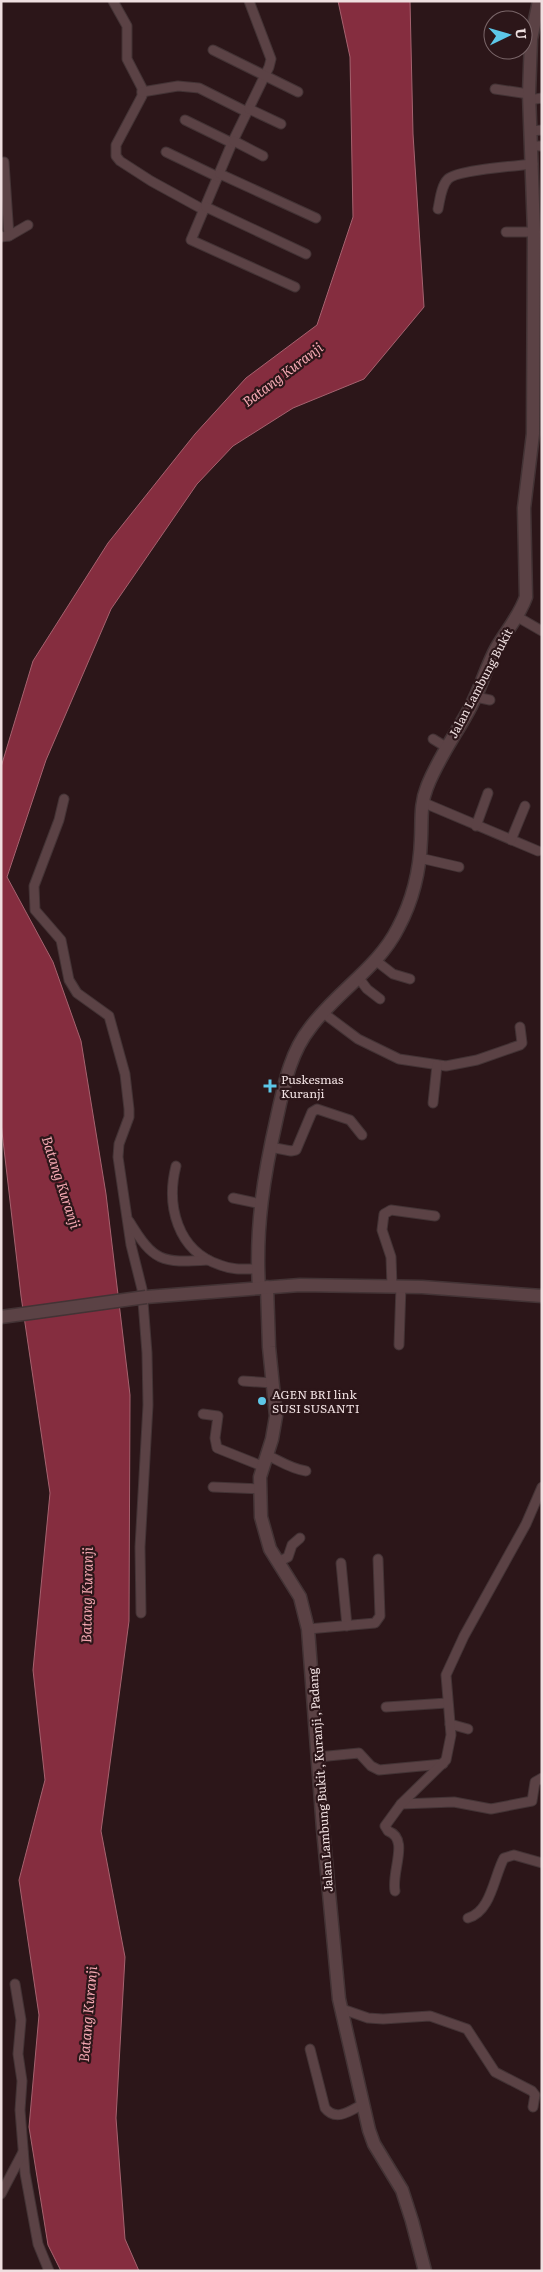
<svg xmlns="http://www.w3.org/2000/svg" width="543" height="2272" font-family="Literata,serif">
  <rect width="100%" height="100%" fill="#2c1619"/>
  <polygon fill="#852d3f" stroke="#a5626f" points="338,1 410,1 413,134 424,307 364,379 293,408 233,446 197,484 111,609 46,760 7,877 53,962 81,1041 106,1194 130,1395 129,1621 101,1831 125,1957 116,2118 125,2239 139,2271 61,2271 48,2245 29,2127 39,2015 19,1880 45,1780 33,1670 50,1493 21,1296 1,1123 1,767 33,661 108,543 195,434 246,378 317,325 353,217 350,57"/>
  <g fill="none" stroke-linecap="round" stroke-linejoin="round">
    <defs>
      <g id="street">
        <polyline points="113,1 127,26 127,59 142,88 142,96 116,145 116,156 120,161 151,181 204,210"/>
        <polyline points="249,1 271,59 269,67 232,143 191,240 295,287"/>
        <polyline points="213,50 298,92"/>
        <polyline points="495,89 529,94"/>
        <polyline points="142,92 178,86 199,88 247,112"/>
        <polyline points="529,100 542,98"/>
        <polyline points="249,109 281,124"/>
        <polyline points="185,120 232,143"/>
        <polyline points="531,131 542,130"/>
        <polyline points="234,141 263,156"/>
        <polyline points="532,146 542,146"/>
        <polyline points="166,152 218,177"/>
        <polyline points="4,162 9,236"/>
        <polyline points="220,174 316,218"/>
        <polyline points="206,207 306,254"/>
        <path d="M438 209C440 200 441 186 448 179 457 170 516 166 533 164"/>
        <polyline points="506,232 534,232"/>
        <polyline points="1,237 9,236 28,225"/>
        <polyline points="516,616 542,631"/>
        <polyline points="476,697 490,700"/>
        <polyline points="433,739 446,747"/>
        <polyline points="64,799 59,820 34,886 35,910 61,940 69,980 77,993 109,1016 125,1074 129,1109 129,1117 119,1144 118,1157 131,1245 142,1289 147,1353 148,1405 140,1547 141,1613"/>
        <polyline points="422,802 538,851"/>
        <polyline points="476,826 488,793"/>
        <polyline points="511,840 525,806"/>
        <polyline points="420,858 459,867"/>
        <polyline points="375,960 393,974 410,979"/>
        <polyline points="358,977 367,989 380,999"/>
        <polyline points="322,1012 358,1039 399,1059 446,1066 477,1060 520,1045 522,1043 520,1027"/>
        <polyline points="433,1103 437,1065"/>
        <polyline points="270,1147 291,1151 296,1150 312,1112 317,1109 350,1120 362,1135"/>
        <path d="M176 1166C166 1205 177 1251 220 1265 232 1270 245 1269 258 1269"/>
        <polyline points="233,1198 261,1204"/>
        <path d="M129 1221C154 1262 161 1263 208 1260"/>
        <polyline points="392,1286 391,1257 382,1230 384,1214 391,1210 435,1216"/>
        <polyline points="399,1345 401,1286"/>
        <polyline points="243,1381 273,1383"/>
        <polyline points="203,1414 218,1416 215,1438 217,1448 262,1466"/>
        <path d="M267 1455C280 1461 291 1469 306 1471"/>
        <polyline points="213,1487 259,1489"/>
        <polyline points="278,1562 288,1557 292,1545 300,1538"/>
        <polyline points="341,1563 347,1626"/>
        <polyline points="308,1629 375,1623 380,1616 378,1559"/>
        <polyline points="386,1707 447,1703"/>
        <polyline points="450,1724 468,1729"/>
        <polyline points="318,1757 359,1753 371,1766 379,1770 443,1764"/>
        <polyline points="401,1804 454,1802 491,1809 532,1801 535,1782 542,1778"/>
        <path d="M395 1891C391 1871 410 1839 388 1831L385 1826 401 1804 446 1760 451 1735 446 1675 464 1636 526 1524 542 1487"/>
        <path d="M468 1918C491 1912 494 1876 504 1858L514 1855 542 1863"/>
        <polyline points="15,1984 21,2020 18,2054 22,2081 20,2110 25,2173 38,2244 49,2271"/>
        <polyline points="342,2009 368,2018 383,2019 430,2016 467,2029 495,2072 532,2091 535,2095 533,2107"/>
        <path d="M310 2049 325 2108C336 2122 350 2111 363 2104"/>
        <polyline points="1,2194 23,2152"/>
      </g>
      <g id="secondary">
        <polyline points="267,1287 269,1347 276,1416 272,1439 260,1477 261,1517 270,1549 300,1597 308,1629 323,1829 339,1999 369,2130 374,2144 402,2190 412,2221 425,2271"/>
        <path d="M259 1288C255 1229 264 1174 277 1117 284 1086 290 1053 310 1028 336 992 378 968 398 928 413 900 420 871 421 839 422 821 420 804 427 787 438 758 457 733 471 706 481 687 487 665 497 647 507 630 520 615 526 597L524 508 533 434 534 232 529 94 531 39 539 1"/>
        <polyline points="146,1297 300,1285 422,1287 542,1296"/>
      </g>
    </defs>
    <use href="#street" stroke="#433335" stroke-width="11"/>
    <use href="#secondary" stroke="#433335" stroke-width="15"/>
    <use href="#street" stroke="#5b4245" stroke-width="9"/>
    <use href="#secondary" stroke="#5b4245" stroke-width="12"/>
    <defs>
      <polyline id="secondary-bridge" points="1,1317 146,1297"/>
    </defs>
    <use href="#secondary-bridge" stroke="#433335" stroke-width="15" stroke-linecap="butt"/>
    <use href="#secondary-bridge" stroke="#5b4245" stroke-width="12"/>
  </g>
  <g fill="#5dc7e8" stroke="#2c1619" stroke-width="2">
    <path d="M267.5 1078.5h5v5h5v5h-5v5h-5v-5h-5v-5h5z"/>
    <circle cx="262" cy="1401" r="5"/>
  </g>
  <g text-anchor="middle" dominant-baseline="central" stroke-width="4.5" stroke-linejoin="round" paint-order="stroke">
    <g font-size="12" fill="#efdfe0" stroke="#2c1619">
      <text transform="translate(480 683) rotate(-62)">Jalan Lambung Bukit</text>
      <text transform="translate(320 1780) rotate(-94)">Jalan Lambung Bukit , Kuranji , Padang</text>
    </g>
    <g font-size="12" fill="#efdfe0" stroke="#2c1619" text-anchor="start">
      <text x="281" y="1079">Puskesmas<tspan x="281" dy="14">Kuranji</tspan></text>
      <text x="272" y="1394">AGEN BRI link<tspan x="272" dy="14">SUSI SUSANTI</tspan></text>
    </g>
    <g font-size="14" font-style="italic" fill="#f5a9b3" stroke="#2c1619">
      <text transform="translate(282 374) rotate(-37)">Batang Kuranji</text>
      <text transform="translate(62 1182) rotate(72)">Batang Kuranji</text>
      <text transform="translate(86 1595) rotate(-89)">Batang Kuranji</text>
      <text transform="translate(87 2014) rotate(-85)">Batang Kuranji</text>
    </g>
  </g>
  <rect width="543" height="2272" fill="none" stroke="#efdfe0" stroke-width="5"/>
  <g transform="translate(508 35) rotate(85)"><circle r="24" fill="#2c1619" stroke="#7a6669"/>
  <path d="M0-4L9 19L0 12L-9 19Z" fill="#5dc7e8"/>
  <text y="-8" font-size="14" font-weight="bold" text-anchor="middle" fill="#efdfe0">U</text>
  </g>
</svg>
